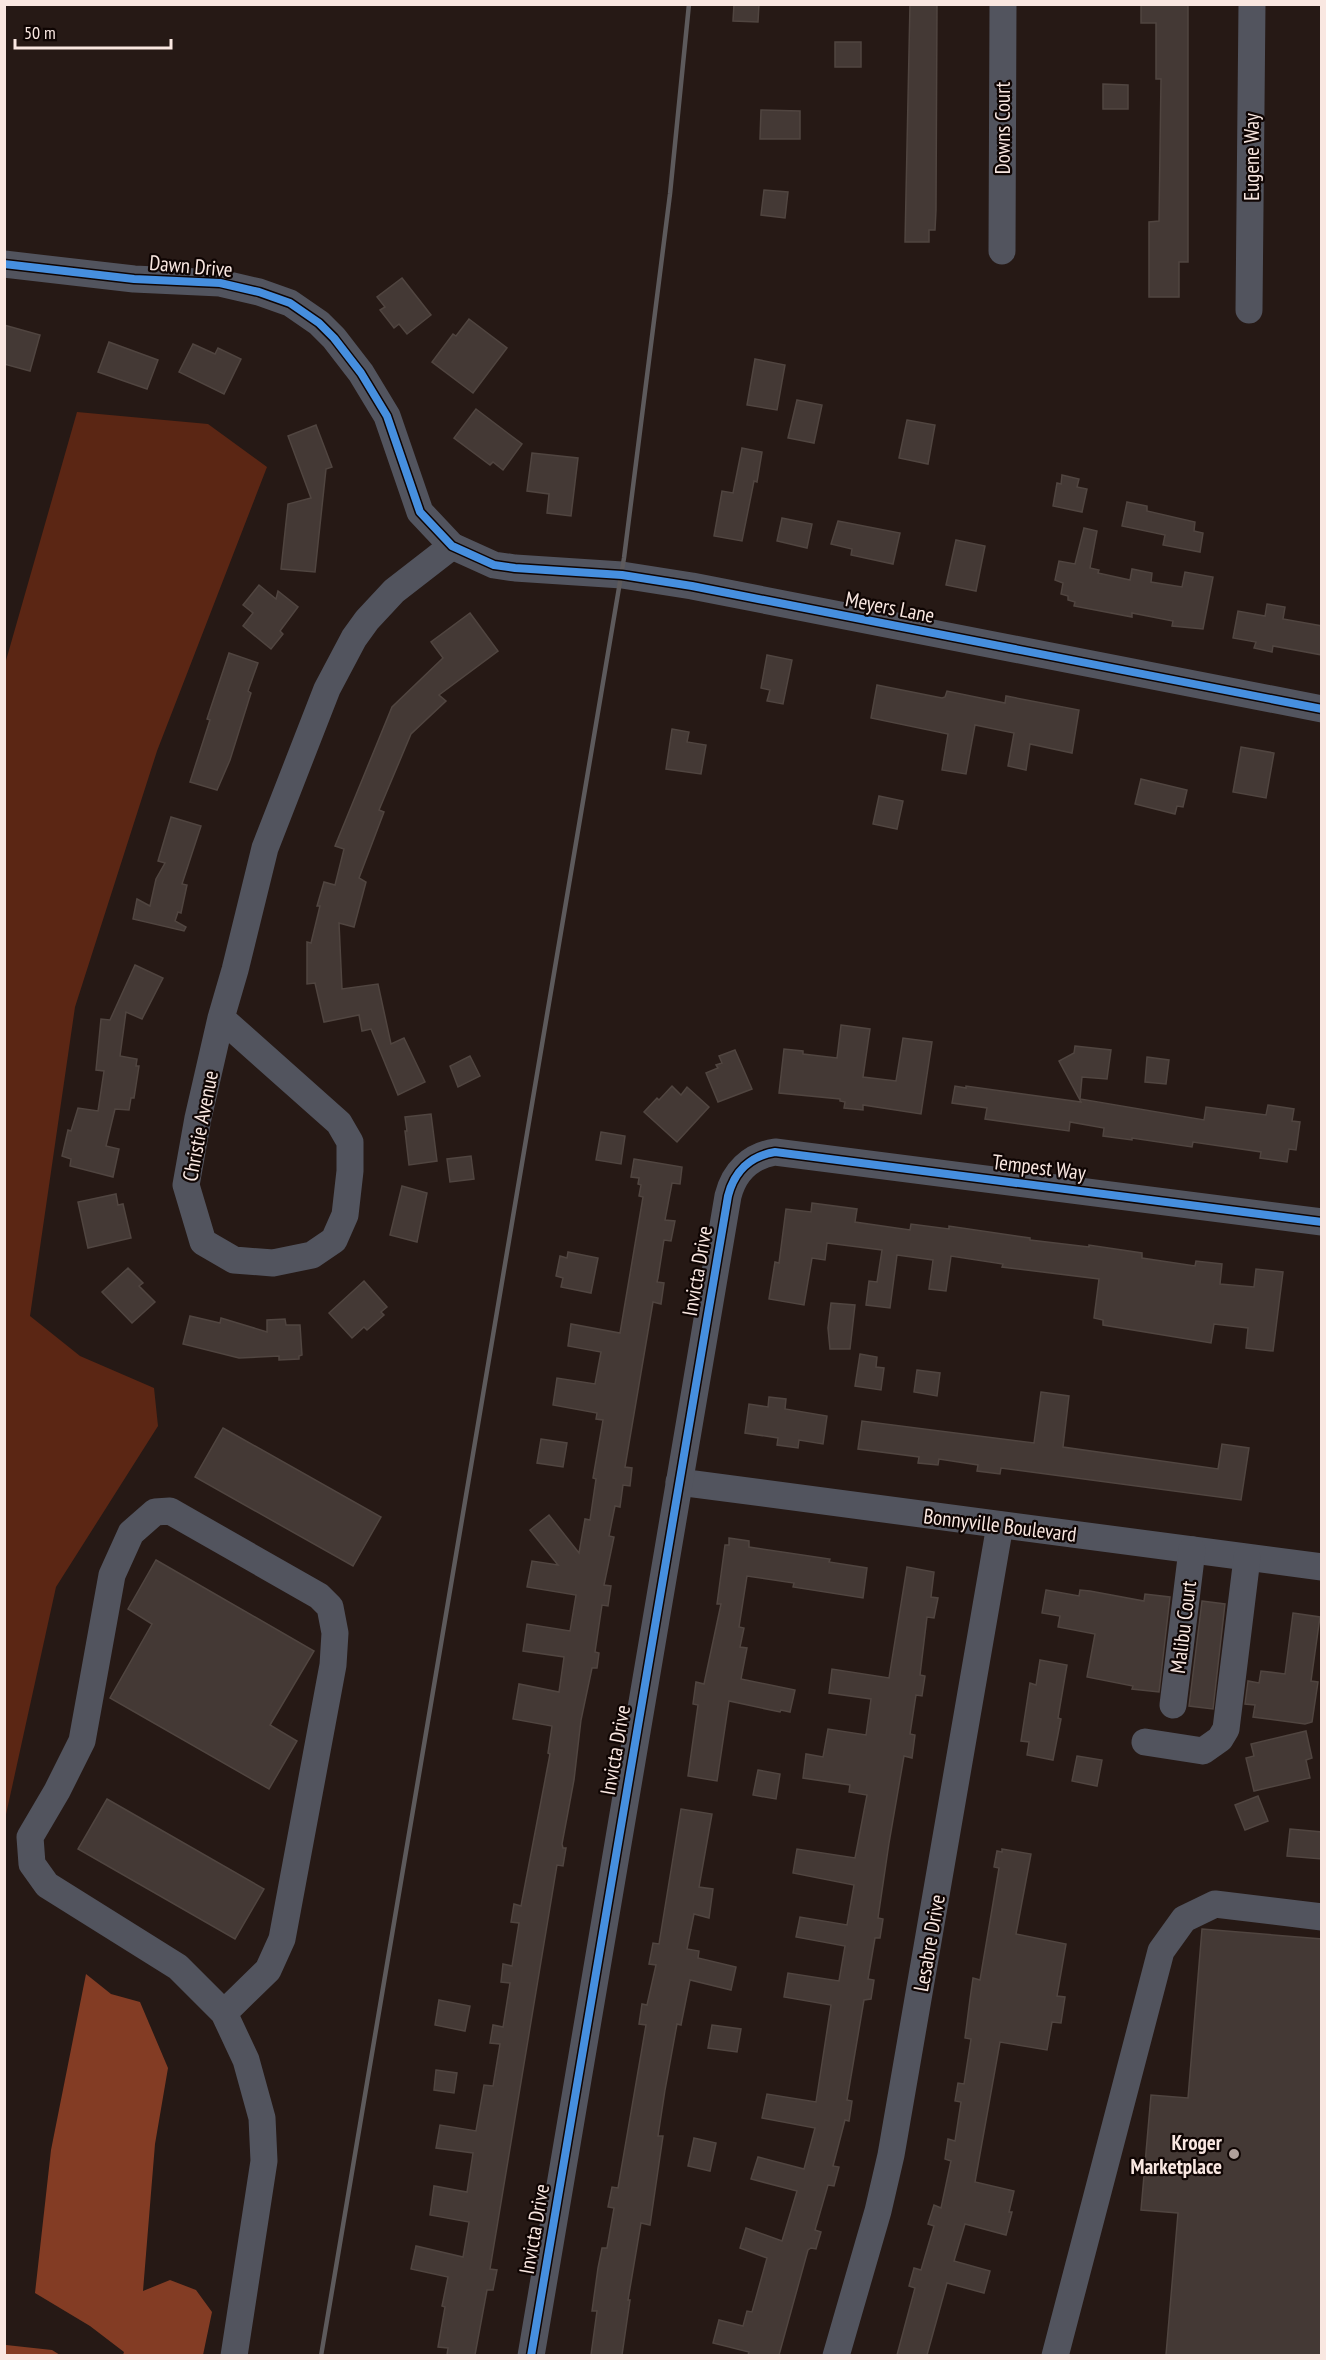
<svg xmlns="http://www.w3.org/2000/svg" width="1326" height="2360" font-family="'PT Sans Narrow',sans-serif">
  <rect width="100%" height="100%" fill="#261915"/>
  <polygon fill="#5b2614" points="77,412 208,424 267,467 157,751 75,1007 30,1316 80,1356 154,1388 158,1426 56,1587 5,1819 5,664"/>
  <g fill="#833c24">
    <polygon points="86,1974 111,1994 140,2002 168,2068 155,2144 143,2291 170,2280 196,2290 212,2312 203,2355 123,2355 124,2352 90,2326 35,2293 51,2150"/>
    <polygon points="6,2345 52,2350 60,2355 5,2355"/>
  </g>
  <g fill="#443935" stroke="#504540" stroke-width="1.5">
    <polygon points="734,4 759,4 758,22 733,21"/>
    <polygon points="910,4 937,4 936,210 935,230 929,230 929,242 905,242"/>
    <polygon points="1141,4 1188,4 1188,262 1179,262 1179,297 1149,297 1149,222 1159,221 1161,79 1156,79 1156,23 1141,23"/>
    <rect x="835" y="42" width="26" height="25"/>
    <polygon points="1103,84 1128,85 1128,109 1103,109"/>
    <polygon points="761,110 800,111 800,139 760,139"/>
    <polygon points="764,190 788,192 785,218 761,215"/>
    <polygon points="402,278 431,315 407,334 399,324 394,328 380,310 385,307 377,297"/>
    <polygon points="469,319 507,348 473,393 432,362 453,334 456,336"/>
    <polygon points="4,325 40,335 30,371 4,364"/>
    <polygon points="109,342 158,360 147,389 98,372"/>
    <polygon points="193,344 215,354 218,348 241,359 224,394 179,372"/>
    <polygon points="755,359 785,365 777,410 747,405"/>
    <polygon points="797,400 822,405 814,443 788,438"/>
    <polygon points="476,409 522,444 503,470 493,462 490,465 454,438"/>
    <polygon points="907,420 935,425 928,464 899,458"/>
    <polygon points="316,425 332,467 326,469 315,572 281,569 288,504 311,498 288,436"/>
    <polygon points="742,448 762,452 757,482 754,481 742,541 714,536 722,491 733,493"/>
    <polygon points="532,453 578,458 571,516 547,513 549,494 527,491"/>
    <polygon points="1062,475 1079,479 1077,487 1087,489 1082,512 1053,506 1057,483 1061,484"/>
    <polygon points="1127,502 1147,506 1147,511 1195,522 1194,531 1203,533 1200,552 1163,545 1165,535 1122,526"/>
    <polygon points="782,518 812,524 807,548 777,541"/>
    <polygon points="838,521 900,533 893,564 851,555 852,549 831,544"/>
    <polygon points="1084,528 1097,531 1090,568 1099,570 1098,573 1130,580 1132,569 1152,573 1151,582 1182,587 1185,572 1213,577 1203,629 1172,626 1173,621 1132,613 1132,617 1074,606 1075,602 1068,600 1068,596 1061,594 1063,583 1055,580 1059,561 1075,564"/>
    <polygon points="956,540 985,546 976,591 946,585"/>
    <polygon points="259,585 276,599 278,591 298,607 280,631 283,634 271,649 243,626 253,613 243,605"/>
    <polygon points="1267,604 1285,607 1283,619 1322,626 1322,655 1273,646 1272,652 1254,648 1256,642 1233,638 1238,611 1265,616"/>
    <polygon points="470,613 498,651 439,695 446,701 411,734 379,810 384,812 359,878 366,882 354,927 339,923 342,989 378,984 391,1044 404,1038 425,1082 398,1095 371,1029 362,1031 359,1015 324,1022 315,983 307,984 307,942 311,943 320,906 317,906 324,882 335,885 344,849 335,846 392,707 443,658 431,642"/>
    <polygon points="229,653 258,663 248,691 251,693 230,760 217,790 190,782 210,720 207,719"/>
    <polygon points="767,655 792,660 783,704 767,701 770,690 761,688"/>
    <polygon points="877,685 942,698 945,697 947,691 1005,703 1006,696 1079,710 1072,753 1030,744 1026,770 1008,766 1014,733 975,725 966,774 942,770 948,734 871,718"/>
    <polygon points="672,729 689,732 687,742 706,745 701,774 666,769"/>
    <polygon points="1241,747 1274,753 1266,798 1233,792"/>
    <polygon points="1141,779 1187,790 1183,807 1177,806 1175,814 1135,804"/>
    <polygon points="879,796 903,801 897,829 873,824"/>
    <polygon points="171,817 201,826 182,884 187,885 181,913 178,912 175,921 186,927 184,931 133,919 137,899 150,906 156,879 165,863 158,861"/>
    <polygon points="135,965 163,978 142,1019 126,1012 120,1056 137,1059 136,1066 139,1066 134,1098 131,1098 129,1110 115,1109 106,1146 119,1149 113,1177 70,1166 71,1159 62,1156 68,1130 71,1131 78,1108 98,1111 104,1071 96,1070 101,1019 110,1020"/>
    <polygon points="841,1025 870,1029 863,1077 896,1081 903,1038 932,1042 921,1114 863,1105 863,1110 844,1108 845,1102 840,1101 840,1099 779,1093 784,1049 803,1051 803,1054 837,1058"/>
    <polygon points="1075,1046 1111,1050 1107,1079 1082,1077 1080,1099 1204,1120 1206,1107 1266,1115 1268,1105 1294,1109 1292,1121 1300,1122 1296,1150 1289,1149 1287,1162 1260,1158 1261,1152 1193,1142 1192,1147 1132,1138 1132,1140 1103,1136 1104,1128 1070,1122 1069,1131 985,1119 987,1108 952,1103 955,1086 966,1088 966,1086 1081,1102 1059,1061 1074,1053"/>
    <polygon points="735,1050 752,1089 718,1102 706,1073 718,1068 716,1065 722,1063 719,1056"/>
    <polygon points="470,1056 480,1076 458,1087 450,1066"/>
    <polygon points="1147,1057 1169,1060 1166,1084 1145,1082"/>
    <polygon points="672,1086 681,1095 687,1087 709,1107 677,1142 644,1112 657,1098 659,1100"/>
    <polygon points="431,1114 437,1161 409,1165 405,1131 407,1131 405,1117"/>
    <polygon points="601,1132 625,1136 621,1164 596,1160"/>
    <polygon points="471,1156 474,1179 450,1182 447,1159"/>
    <polygon points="634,1159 682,1167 680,1184 672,1183 665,1220 675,1221 671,1241 664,1240 658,1278 657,1282 664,1283 661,1304 653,1302 625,1467 632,1468 630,1486 623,1485 620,1507 615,1506 609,1536 614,1537 604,1585 611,1586 608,1606 602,1605 595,1652 599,1653 597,1668 592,1668 581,1720 574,1780 562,1844 563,1848 566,1848 563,1866 557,1865 490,2269 497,2270 493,2290 487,2290 475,2355 447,2355 448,2348 438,2347 445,2307 442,2306 448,2277 411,2269 416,2246 463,2257 469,2222 430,2215 434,2186 467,2192 473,2153 436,2148 440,2125 476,2131 484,2085 493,2086 500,2044 490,2043 493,2025 503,2027 510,1983 501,1982 503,1964 512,1966 519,1923 511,1922 514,1904 521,1906 550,1754 548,1753 552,1726 513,1719 519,1684 559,1692 564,1657 523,1651 527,1624 570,1631 576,1595 527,1587 532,1561 558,1565 530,1530 549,1515 579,1553 585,1519 590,1520 596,1479 593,1478 603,1420 596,1419 597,1413 553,1405 557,1378 595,1384 601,1352 568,1346 571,1324 620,1333 643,1197 639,1196 641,1185 638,1184 639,1178 631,1177"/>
    <polygon points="402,1186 427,1193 417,1242 390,1235"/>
    <polygon points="116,1194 118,1205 123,1204 131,1238 88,1248 78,1202"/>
    <polygon points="812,1203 857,1209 855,1222 910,1230 911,1224 949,1229 949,1226 1030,1238 1030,1240 1089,1247 1089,1245 1142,1253 1142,1258 1195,1266 1196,1261 1222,1264 1220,1284 1254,1287 1256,1269 1283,1272 1273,1351 1246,1348 1248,1328 1214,1324 1211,1343 1103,1325 1103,1320 1094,1318 1099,1279 1002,1267 1003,1264 951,1256 946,1291 929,1289 933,1260 897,1255 890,1308 866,1305 869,1281 877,1282 882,1250 827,1243 825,1260 812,1258 804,1305 769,1299 775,1262 779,1263 786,1209 811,1212"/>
    <polygon points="568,1252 598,1258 591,1293 561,1287 563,1278 556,1276 560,1256 567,1258"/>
    <polygon points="128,1268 143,1283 139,1286 155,1302 132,1323 102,1292"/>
    <polygon points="364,1281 387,1307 381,1312 384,1315 367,1330 364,1327 352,1338 329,1313"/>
    <polygon points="831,1303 855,1305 850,1349 830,1349 828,1328"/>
    <polygon points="190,1316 220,1323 221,1318 267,1332 267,1320 285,1319 286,1325 300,1325 302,1355 299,1356 299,1359 279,1360 279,1356 239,1358 183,1344"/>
    <polygon points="860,1354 877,1357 876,1367 884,1368 881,1390 855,1386"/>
    <polygon points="917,1370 940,1373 937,1396 914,1392"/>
    <polygon points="1041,1392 1069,1396 1063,1447 1218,1469 1222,1444 1249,1448 1241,1500 1001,1468 1000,1474 977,1471 978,1465 939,1459 938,1465 918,1463 919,1457 858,1449 862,1421 1034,1443"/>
    <polygon points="769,1397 786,1399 785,1409 827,1416 823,1444 799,1440 798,1448 777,1445 778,1438 745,1433 749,1404 768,1407"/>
    <polygon points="223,1428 381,1517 353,1566 195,1477"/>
    <polygon points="541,1439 567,1443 563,1467 537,1463"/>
    <polygon points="729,1538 749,1541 749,1547 830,1559 829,1562 867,1568 863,1598 793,1587 794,1583 747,1576 739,1627 744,1628 740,1647 747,1648 741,1679 795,1690 790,1712 781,1710 780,1712 729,1701 717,1781 688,1776 698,1705 693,1704 696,1682 704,1684 721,1604 717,1604 725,1545 729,1545"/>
    <polygon points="156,1560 314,1651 270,1725 297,1741 269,1789 110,1698 152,1624 128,1609"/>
    <polygon points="907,1567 934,1572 931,1597 938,1598 934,1618 927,1617 920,1675 925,1676 922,1696 916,1695 910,1734 915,1735 912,1758 904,1756 889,1843 878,1918 883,1919 880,1938 875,1938 868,1979 874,1980 871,1999 864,2000 847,2100 852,2101 849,2121 845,2120 833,2166 839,2167 834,2186 828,2185 815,2230 821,2232 816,2249 811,2248 808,2250 779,2355 748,2355 749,2352 713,2343 719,2320 743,2326 747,2311 752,2312 767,2258 740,2248 746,2228 782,2241 797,2191 751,2179 758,2157 804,2169 815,2128 762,2118 767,2094 816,2102 831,2005 784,1997 788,1973 839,1981 845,1946 796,1937 800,1917 847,1925 854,1885 793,1873 797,1849 855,1858 867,1795 849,1792 850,1785 803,1778 806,1754 823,1757 828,1729 866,1735 871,1699 829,1693 832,1669 889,1678"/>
    <polygon points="1046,1590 1079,1596 1080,1590 1090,1591 1144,1601 1145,1594 1170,1597 1159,1692 1132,1689 1133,1686 1087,1677 1095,1634 1058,1627 1060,1616 1042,1613"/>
    <polygon points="1202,1601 1225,1604 1213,1709 1189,1706"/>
    <polygon points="1293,1613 1320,1617 1311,1681 1318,1682 1312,1722 1305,1724 1253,1717 1255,1705 1245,1704 1248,1681 1259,1683 1261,1671 1285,1674"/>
    <polygon points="1040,1660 1067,1665 1058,1718 1061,1719 1053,1760 1027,1755 1029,1742 1021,1741 1030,1683 1036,1685"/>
    <polygon points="1306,1731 1312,1758 1306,1760 1310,1778 1254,1791 1246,1758 1254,1756 1251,1744"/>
    <polygon points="1077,1756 1102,1760 1097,1786 1072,1781"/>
    <polygon points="758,1770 780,1774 776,1799 753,1795"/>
    <polygon points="1258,1796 1268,1821 1245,1830 1235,1805"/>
    <polygon points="107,1799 264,1889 235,1939 78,1849"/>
    <polygon points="681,1809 712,1814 699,1887 713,1889 709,1918 694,1914 687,1949 699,1951 698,1958 736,1967 731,1990 690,1980 681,2025 677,2024 665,2090 658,2136 663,2136 650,2225 641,2223 628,2300 630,2300 622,2355 591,2355 597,2311 592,2311 598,2268 602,2248 607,2248 614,2208 608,2207 612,2187 618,2188 646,2025 639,2024 642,2004 647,2005 656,1965 649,1964 653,1943 659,1944"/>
    <polygon points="1290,1829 1322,1832 1322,1859 1287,1856"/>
    <polygon points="1002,1849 1031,1854 1016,1934 1066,1944 1057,1996 1065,1997 1061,2023 1052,2022 1047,2050 1000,2042 975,2182 1014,2191 1009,2212 1012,2212 1006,2235 965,2224 954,2261 990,2271 984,2293 947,2283 927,2355 897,2355 915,2288 909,2286 914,2268 921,2270 934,2226 928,2224 934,2205 941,2208 951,2161 945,2159 948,2139 955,2141 961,2102 955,2101 958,2083 964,2084 971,2039 965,2038 970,1999 973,1978 980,1980 999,1868 994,1867 997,1851 1002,1852"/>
    <polygon points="1202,1929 1322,1939 1322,2355 1166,2355 1178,2213 1141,2210 1151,2095 1188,2098"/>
    <polygon points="439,2000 470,2006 465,2031 435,2025"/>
    <polygon points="712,2025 741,2029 737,2052 708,2048"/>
    <polygon points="436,2070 457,2073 454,2093 434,2090"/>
    <polygon points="694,2138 716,2143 710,2171 688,2166"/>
  </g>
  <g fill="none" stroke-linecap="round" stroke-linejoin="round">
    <g stroke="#52545e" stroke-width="27">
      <polyline points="1002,251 1003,4"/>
      <polyline points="4,264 134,279 220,283 259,292 290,303 319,323 334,338 361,373 387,416 420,512 452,546 494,565 515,568 622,575 692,586 1322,709"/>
      <polyline points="1249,310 1252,4"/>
      <polyline points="221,1018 339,1123 350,1142 350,1171 345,1215 334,1240 312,1255 273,1263 234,1260 203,1242 186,1185 198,1118 221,1018 235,970 265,848 327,689 354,638 367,620 394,591 452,546"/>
      <polyline points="679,1482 1322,1567"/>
      <polyline points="1173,1705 1192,1550"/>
      <polyline points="1145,1742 1203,1751 1220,1739 1226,1729 1247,1558"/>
      <polyline points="224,2013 268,1970 282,1939 333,1665 335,1633 330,1607 319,1596 170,1511 155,1512 131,1533 112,1575 82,1741 57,1791 30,1837 32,1864 47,1885 178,1967 224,2013 246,2060 262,2118 264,2161 234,2356"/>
      <path d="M531 2356 728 1196C734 1172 750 1156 775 1152L1322 1222"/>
      <polyline points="836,2356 878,2211 891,2155 1000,1525"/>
      <polyline points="1055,2356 1161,1951 1184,1919 1215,1904 1322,1917"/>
    </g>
    <polyline stroke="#5d5a5c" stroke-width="4.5" points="321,2356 624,558 670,194 689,4"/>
    <defs>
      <g id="cycleway">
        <polyline points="4,264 134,279 220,283 259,292 290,303 319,323 334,338 361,373 387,416 420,512 452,546 494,565 515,568 622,575 692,586 1322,709"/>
        <path d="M531 2356 728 1196C734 1172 750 1156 775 1152L1322 1222"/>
      </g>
    </defs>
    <use href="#cycleway" stroke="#0f0503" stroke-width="11"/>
    <use href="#cycleway" stroke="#468fdf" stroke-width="8"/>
  </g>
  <circle fill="#af9f9a" stroke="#0f0503" stroke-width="2" cx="1234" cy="2154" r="6"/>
  <g text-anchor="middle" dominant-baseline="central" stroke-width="4.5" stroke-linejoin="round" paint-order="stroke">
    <g font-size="21" fill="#f9e7e1" stroke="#0f0503">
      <text transform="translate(1002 128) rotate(-90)">Downs Court</text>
      <text transform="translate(1251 157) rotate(-90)">Eugene Way</text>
      <text transform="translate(191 266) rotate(5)">Dawn Drive</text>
      <text transform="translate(890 607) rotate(11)">Meyers Lane</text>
      <text transform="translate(200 1126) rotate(-79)">Christie Avenue</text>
      <text transform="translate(1039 1167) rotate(7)">Tempest Way</text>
      <text transform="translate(697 1271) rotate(-80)">Invicta Drive</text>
      <text transform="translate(1000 1525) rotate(7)">Bonnyville Boulevard</text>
      <text transform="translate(1183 1627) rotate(-83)">Malibu Court</text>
      <text transform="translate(615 1750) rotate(-80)">Invicta Drive</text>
      <text transform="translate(929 1943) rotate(-80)">Lesabre Drive</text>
      <text transform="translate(534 2229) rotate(-80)">Invicta Drive</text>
    </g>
    <g font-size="21" font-weight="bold" fill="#f9e7e1" stroke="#0f0503" text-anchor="end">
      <text x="1222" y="2142">Kroger<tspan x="1222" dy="24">Marketplace</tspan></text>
    </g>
  </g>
  <rect width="1326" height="2360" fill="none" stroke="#f9e7e1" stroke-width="12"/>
  <path d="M15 39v9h156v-9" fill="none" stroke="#f9e7e1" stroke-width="3"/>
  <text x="24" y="39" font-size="18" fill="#f9e7e1" stroke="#0f0503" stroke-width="4.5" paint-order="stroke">50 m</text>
</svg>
